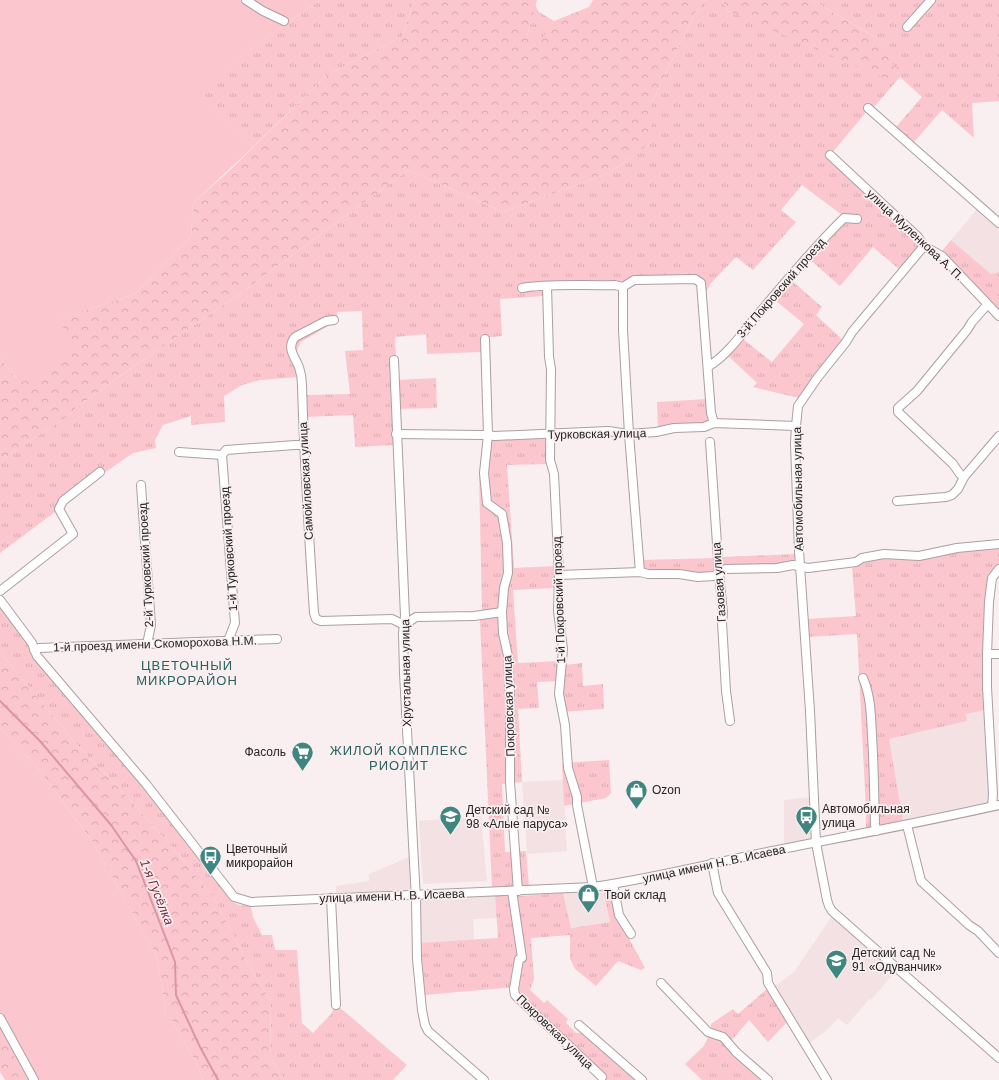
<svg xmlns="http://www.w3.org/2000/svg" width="999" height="1080" font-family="Arial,sans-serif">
  <defs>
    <pattern id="grass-tufts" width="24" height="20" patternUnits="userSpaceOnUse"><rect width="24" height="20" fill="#fcc6ce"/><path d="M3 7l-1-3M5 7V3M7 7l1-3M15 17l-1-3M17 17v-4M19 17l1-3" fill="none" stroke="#d8aab1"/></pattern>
    <pattern id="forest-crowns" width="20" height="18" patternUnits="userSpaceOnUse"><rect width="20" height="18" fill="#fcc6ce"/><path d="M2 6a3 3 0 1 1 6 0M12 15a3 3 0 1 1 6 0" fill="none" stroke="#d8aab1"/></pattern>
  </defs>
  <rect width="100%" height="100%" fill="#f9eff0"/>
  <g fill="#f4e1e3">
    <polygon points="978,208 999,226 999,272 991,274 951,240"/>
    <polygon points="985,710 990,801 988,803 903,820 889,739 967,721 966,714"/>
    <polygon points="563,780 567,851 527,854 522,782"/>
    <polygon points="812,797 814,835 806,841 784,845 784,800"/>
    <polygon points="481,816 487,881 423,884 419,821"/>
    <polygon points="409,857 411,889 409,891 336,895 336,886 369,881 369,874"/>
    <polygon points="603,890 610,922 570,928 563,893"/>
    <polygon points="495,895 497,918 473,919 474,940 419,943 419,899 421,898"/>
    <polygon points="832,916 895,972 871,1000 869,999 847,1025 838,1018 827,1030 808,1044 774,987 794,972"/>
  </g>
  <g fill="url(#grass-tufts)">
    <polygon points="320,0 414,0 403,36 327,75 253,147 194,91 284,25"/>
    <polygon points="706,0 722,0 728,11 892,64 885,43 812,0 999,0 999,101 972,103 974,138 942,110 913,143 896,127 922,97 900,77 874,107 867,111 832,153 919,236 915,240 918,246 916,250 900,270 873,247 840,286 809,259 842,215 802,185 781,210 796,222 753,270 736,257 711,283 705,294 701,279 622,284 545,284 543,296 500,299 502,336 481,338 482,352 427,354 426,334 395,337 397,380 436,378 437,408 398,409 394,445 355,447 353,415 306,417 306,395 350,394 345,351 363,350 362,311 337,312 338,320 301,342 295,354 299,377 260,380 242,385 224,396 225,422 191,425 191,416 163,425 155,440 156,448 133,453 107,471 66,502 63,509 55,512 0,553 0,462 23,445 67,417 76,408 130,369 241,293 408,170 503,212 609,173 651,143 651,104 695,13"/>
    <polygon points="535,5 539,12 554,21 538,46 527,37"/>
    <polygon points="951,240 991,274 999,272 999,311 989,302 942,251"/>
    <polygon points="791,280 822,307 816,315 844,341 799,398 753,387 757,383 726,354 743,339 772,362 804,324 775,300"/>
    <polygon points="708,399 710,420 707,423 658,429 657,402"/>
    <polygon points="542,437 546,439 548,443 549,464 507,465 514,568 556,566 554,588 513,590 518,663 559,661 565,665 582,663 583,686 603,684 604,709 559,712 558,681 537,682 539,708 518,709 522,782 502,784 505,852 526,851 529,887 492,888 480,620 479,613 482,610 479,474 483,438"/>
    <polygon points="999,547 999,565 989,577 985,710 966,714 967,721 889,739 903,820 866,829 866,811 857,634 807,637 806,619 856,616 852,568 858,566 864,561 884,558 919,560 959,551"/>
    <path d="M796 554C795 557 795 560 791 562 778 568 743 566 728 566L724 564 722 557Z"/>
    <path d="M716 558C715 563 716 570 712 573 704 577 659 571 647 570L644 569 641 560Z"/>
    <polygon points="0,607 28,642 31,654 179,831 231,901 239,905 251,906 253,917 262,935 272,935 275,950 297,950 302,1023 313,1033 332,1013 334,1006 338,1006 407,1065 393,1080 284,1080 270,1056 271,1002 246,960 216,901 185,862 131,801 77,745 0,652"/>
    <polygon points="609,760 611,793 606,798 564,806 562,763"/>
    <polygon points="603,890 611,890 617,916 645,968 641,970 618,961 596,986 575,969 570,959 570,935 531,938 534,979 530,990 544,1003 547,1000 568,1019 566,1023 576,1033 591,1033 648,1080 600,1080 560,1045 564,1038 518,993 517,987 424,995 419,943 498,938 495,895 521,896 563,893 571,928 610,922"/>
    <polygon points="767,989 787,1022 768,1042 749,1020 731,1041 711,1030 711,1024 733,1009 738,1014"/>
    <polygon points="709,1035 721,1039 762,1080 702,1080 685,1064 704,1046"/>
  </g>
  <g fill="url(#forest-crowns)">
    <polygon points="414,0 537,0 527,36 538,45 554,21 589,7 593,0 706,0 695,13 651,104 651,143 609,173 503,212 408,170 241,293 130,369 76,408 67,417 23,445 0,462 0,358 20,383 58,319 135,294 191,237 193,203 229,171 327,75 403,36"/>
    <polygon points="722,0 812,0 885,43 894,56 892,64 901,69 895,83 728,11"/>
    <polygon points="0,652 77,745 131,801 185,862 216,901 246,960 271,1002 270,1056 284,1080 203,1080 196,1062 166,1010 156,955 92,841 38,769 0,728"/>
    <polygon points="0,1030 28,1080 5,1080 0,1072"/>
  </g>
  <g fill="#fcc6ce">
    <polygon points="0,0 320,0 284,25 195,91 253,147 193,203 191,237 135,294 59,319 73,346 56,366 20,383 0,358"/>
    <polygon points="0,728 38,769 92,841 156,955 166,1010 196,1062 203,1080 28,1080 0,1030"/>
  </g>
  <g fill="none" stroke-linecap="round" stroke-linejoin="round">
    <polyline stroke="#db97a1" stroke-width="2" points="0,701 40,741 111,825 136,861 175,962 176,995 199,1045 218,1080"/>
    <defs>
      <g id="minor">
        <polyline points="246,0 263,11 284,21"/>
        <polyline points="907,27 931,0"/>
        <polyline points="868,108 999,223"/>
        <polyline points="830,155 918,237 924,246 942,256 999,316"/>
        <polyline points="924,246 852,332 846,342 818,377 798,406 796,426 795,444 799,551 810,711 816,843 827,900 829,906 832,911 999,1058"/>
        <polyline points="547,286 549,357 551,369 550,460 554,474 559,575 558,611 563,649 559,694 565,725 568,768 577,797 577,805 593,887"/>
        <polyline points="623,287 623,330 629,434 640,572"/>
        <path d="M522 288C550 283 586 286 615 285L623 287 634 280 695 279 701 283 711 413 714 423"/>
        <path d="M334 320 326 321 295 337C286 348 295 357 299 367 301 373 302 379 302 385 304 461 309 537 314 613L316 619 321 621 392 619 404 625 416 617 474 616 502 612"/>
        <polyline points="485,339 488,435 484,473 487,503 502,514 507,543 508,573 504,588 502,612 503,633 508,656 510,698 510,782 518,891"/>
        <polyline points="394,360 405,616 403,633 404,673 416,900 417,959 422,1010 425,1025 428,1031 484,1080"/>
        <path d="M709 366C726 356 742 334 755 318 784 284 812 249 844 218L857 219"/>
        <polyline points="396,434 483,435 495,436 608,431 629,434 656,432 674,428 704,427 714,423 796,426"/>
        <polyline points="710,442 719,573 723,613 722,622 726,691 730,721"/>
        <polyline points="179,452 222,455"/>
        <polyline points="222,455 235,623 228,641"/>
        <polyline points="222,455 226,450 295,445 304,445"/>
        <polyline points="964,477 960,474 953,464 898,412 898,408 917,391 967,330 972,322 987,305"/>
        <polyline points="141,485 151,625 147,644"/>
        <polyline points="897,501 946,497 952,495 958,489 964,477 999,436"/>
        <polyline points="559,575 640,572 648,574 679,574 698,577 714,576 726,569 777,568 793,565 808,568 856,562 862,558 884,554 919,556 957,548 999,544"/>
        <polyline points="0,591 73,534 59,509 63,501 100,472"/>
        <path d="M0 600 32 643 37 656 146 784 234 897 251 902 593 887C654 878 713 863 772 851 848 836 924 822 999 805"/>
        <polyline points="34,650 39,648 277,639"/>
        <polyline points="987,654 999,654"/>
        <path d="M863 678C871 697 871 716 872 736 874 765 874 794 875 824L876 831"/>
        <polyline points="992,806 993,794 987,687 987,654 989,602 992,578 999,569"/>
        <polyline points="907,825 921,881 969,925 978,931 999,953"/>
        <polyline points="712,863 718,893 767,973 768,983 827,1080"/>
        <polyline points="613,884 619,915 631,934"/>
        <polyline points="512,891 522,958 519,959 514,989 515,995 602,1077"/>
        <polyline points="331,898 336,1005"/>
        <polyline points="661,983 708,1032 723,1037 736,1052 768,1080"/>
        <polyline points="0,1018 34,1080"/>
        <polyline points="579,1025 642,1080"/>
      </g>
    </defs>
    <use href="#minor" stroke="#aaa0a1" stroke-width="10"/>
    <use href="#minor" stroke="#fff" stroke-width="8"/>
  </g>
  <defs>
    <symbol id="supermarket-pin" viewBox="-11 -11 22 30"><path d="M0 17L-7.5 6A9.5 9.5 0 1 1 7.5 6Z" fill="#3f8681" stroke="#f9eff0"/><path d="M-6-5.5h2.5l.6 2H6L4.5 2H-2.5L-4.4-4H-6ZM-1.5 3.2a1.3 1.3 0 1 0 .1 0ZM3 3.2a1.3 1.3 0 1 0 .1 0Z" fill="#fff"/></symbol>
    <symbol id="shop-pin" viewBox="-11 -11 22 30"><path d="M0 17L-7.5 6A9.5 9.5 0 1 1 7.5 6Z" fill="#3f8681" stroke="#f9eff0"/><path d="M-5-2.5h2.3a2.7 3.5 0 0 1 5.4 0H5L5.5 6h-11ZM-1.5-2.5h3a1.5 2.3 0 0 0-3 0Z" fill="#fff"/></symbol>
    <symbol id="bus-pin" viewBox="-11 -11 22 30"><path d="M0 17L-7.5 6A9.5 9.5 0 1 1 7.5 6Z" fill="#3f8681" stroke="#f9eff0"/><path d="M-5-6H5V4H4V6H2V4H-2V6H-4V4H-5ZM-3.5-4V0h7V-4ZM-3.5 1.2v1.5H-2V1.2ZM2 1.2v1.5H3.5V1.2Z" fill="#fff"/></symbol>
    <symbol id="school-pin" viewBox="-11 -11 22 30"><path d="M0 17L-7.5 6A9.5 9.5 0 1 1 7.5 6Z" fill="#3f8681" stroke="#f9eff0"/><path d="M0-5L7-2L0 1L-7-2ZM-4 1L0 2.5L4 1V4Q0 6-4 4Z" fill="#fff"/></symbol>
  </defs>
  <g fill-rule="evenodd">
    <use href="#supermarket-pin" x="290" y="740" width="25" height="34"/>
    <use href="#shop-pin" x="624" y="778" width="25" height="34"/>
    <use href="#bus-pin" x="794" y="804" width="25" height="34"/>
    <use href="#school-pin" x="438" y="804" width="25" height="34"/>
    <use href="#bus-pin" x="198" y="844" width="25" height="34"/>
    <use href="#shop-pin" x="576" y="882" width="25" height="34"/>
    <use href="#school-pin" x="824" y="948" width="25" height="34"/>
  </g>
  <g text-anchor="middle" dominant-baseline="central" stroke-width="3.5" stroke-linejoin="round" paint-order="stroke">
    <g font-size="12" fill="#262323" stroke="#f9eff0">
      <text transform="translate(915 235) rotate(43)">улица Муленкова А. П.</text>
      <text transform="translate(781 288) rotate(-49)">3-й Покровский проезд</text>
      <text transform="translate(597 434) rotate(-1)">Турковская улица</text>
      <text transform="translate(306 481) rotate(-93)">Самойловская улица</text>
      <text transform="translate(798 489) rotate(-91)">Автомобильная улица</text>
      <text transform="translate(229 549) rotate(-94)">1-й Турковский проезд</text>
      <text transform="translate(146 565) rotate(-93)">2-й Турковский проезд</text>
      <text transform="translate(719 582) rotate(-94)">Газовая улица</text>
      <text transform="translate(559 600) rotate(-92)">1-й Покровский проезд</text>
      <text transform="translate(155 644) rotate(-2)">1-й проезд имени Скоморохова Н.М.</text>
      <text transform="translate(406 673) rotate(-91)">Хрустальная улица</text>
      <text transform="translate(509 706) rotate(-92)">Покровская улица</text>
      <text transform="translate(714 864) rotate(-12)">улица имени Н. В. Исаева</text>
      <text transform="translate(392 896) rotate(-2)">улица имени Н. В. Исаева</text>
      <text transform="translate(555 1032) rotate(44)">Покровская улица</text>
    </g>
    <g font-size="12" fill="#262323" stroke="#f9eff0" text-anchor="start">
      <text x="286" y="752" text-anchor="end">Фасоль</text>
      <text x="652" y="790">Ozon</text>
      <text x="822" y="809">Автомобильная<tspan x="822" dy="14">улица</tspan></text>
      <text x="466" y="810">Детский сад №<tspan x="466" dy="14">98 «Алые паруса»</tspan></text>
      <text x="226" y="849">Цветочный<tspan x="226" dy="14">микрорайон</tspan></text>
      <text x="604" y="895">Твой склад</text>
      <text x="852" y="953">Детский сад №<tspan x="852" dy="14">91 «Одуванчик»</tspan></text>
    </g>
    <g font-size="13" letter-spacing="1" fill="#28615d" stroke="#f9eff0">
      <text x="187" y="665">ЦВЕТОЧНЫЙ<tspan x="187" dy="15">МИКРОРАЙОН</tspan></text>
      <text x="399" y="750">ЖИЛОЙ КОМПЛЕКС<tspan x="399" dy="15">РИОЛИТ</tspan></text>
    </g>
    <g font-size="13" font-style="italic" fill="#79283c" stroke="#f9eff0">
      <text transform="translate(157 892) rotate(68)">1-я Гусёлка</text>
    </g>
  </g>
</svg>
